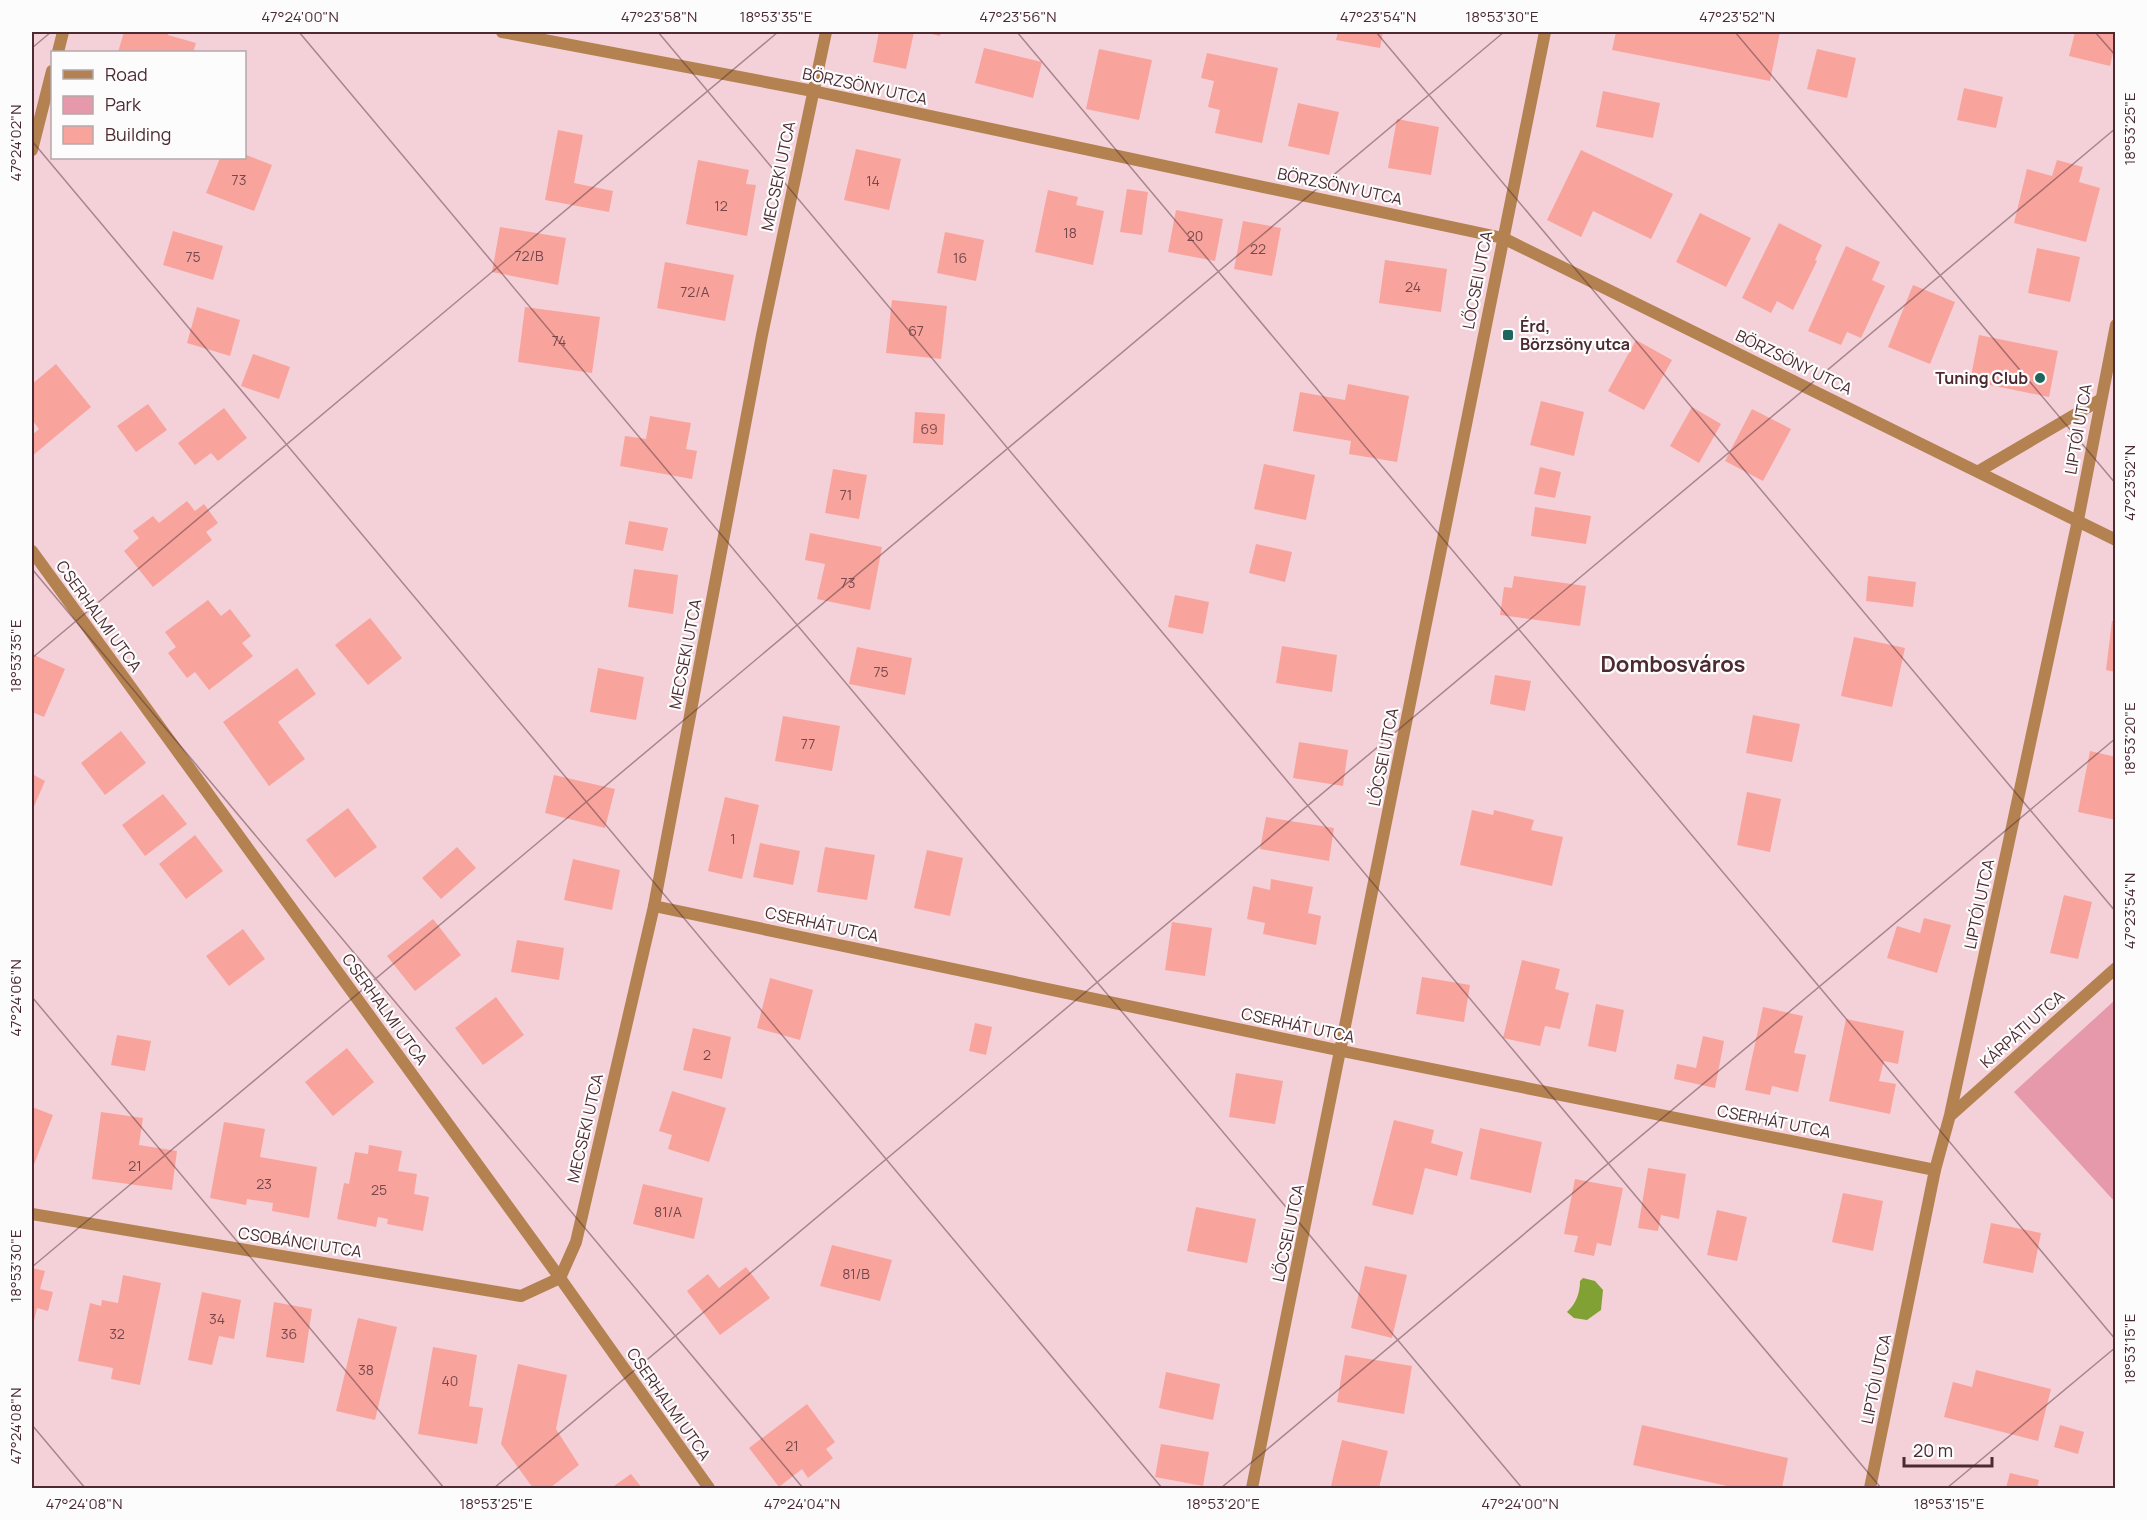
<svg xmlns="http://www.w3.org/2000/svg" width="2147" height="1520" font-family="Manrope,sans-serif">
  <rect width="100%" height="100%" fill="#f4d1d8"/>
  <polygon fill="#e699ab" points="2115,1000 2115,1202 2014,1092"/>
  <path fill="#81a134" d="M1583 1278 1595 1281 1603 1290 1601 1310 1587 1320 1574 1318 1567 1312C1576 1304 1580 1293 1580 1281Z"/>
  <g fill="#f8a49d">
    <polygon points="124,32 169,32 168,35 196,43 193,52 118,52"/>
    <polygon points="879,32 914,32 906,69 873,62"/>
    <polygon points="924,32 941,32 940,36"/>
    <polygon points="1338,32 1383,32 1380,48 1336,40"/>
    <polygon points="1616,32 1780,32 1770,81 1612,50"/>
    <polygon points="2075,32 2116,32 2116,41 2110,66 2069,56"/>
    <polygon points="984,48 1042,62 1033,98 975,83"/>
    <polygon points="1099,49 1152,60 1139,120 1086,109"/>
    <polygon points="1817,49 1856,58 1847,98 1807,89"/>
    <polygon points="1207,53 1278,68 1262,143 1215,133 1220,110 1208,107 1214,81 1201,78"/>
    <polygon points="1964,88 2003,97 1996,128 1957,120"/>
    <polygon points="1603,91 1660,103 1653,138 1596,127"/>
    <polygon points="1298,103 1339,112 1329,155 1288,146"/>
    <polygon points="1397,119 1439,127 1431,175 1388,168"/>
    <polygon points="558,130 583,135 574,183 613,191 609,212 545,200"/>
    <polygon points="856,149 901,159 889,210 844,200"/>
    <polygon points="1581,150 1673,194 1651,239 1593,211 1581,237 1547,220"/>
    <polygon points="244,154 272,165 254,211 206,193 220,158 244,158"/>
    <polygon points="698,160 749,170 746,184 756,185 747,236 686,224"/>
    <polygon points="2057,160 2083,167 2079,182 2100,188 2086,242 2014,223 2027,169 2052,176"/>
    <polygon points="1127,189 1148,192 1142,235 1120,232"/>
    <polygon points="1048,190 1078,197 1076,205 1104,211 1093,265 1035,252"/>
    <polygon points="1176,210 1223,219 1215,261 1168,252"/>
    <polygon points="1700,213 1751,238 1726,287 1676,262"/>
    <polygon points="1243,221 1281,228 1272,276 1234,269"/>
    <polygon points="1779,223 1822,245 1815,260 1817,261 1793,310 1777,301 1771,313 1742,298"/>
    <polygon points="500,227 566,238 558,285 492,272"/>
    <polygon points="173,231 223,246 213,280 163,265"/>
    <polygon points="945,232 984,240 976,281 937,273"/>
    <polygon points="1846,246 1880,262 1872,280 1885,286 1861,338 1847,332 1841,345 1808,331"/>
    <polygon points="2037,248 2080,257 2070,302 2028,293"/>
    <polygon points="1385,260 1447,269 1441,312 1379,303"/>
    <polygon points="665,262 734,275 725,321 657,308"/>
    <polygon points="1913,285 1955,302 1930,364 1888,347"/>
    <polygon points="892,300 947,306 941,359 886,353"/>
    <polygon points="197,307 240,320 230,356 187,343"/>
    <polygon points="525,307 600,317 592,373 518,362"/>
    <polygon points="1979,335 2058,351 2049,397 1970,381"/>
    <polygon points="1636,340 1672,360 1644,410 1608,391"/>
    <polygon points="253,354 290,367 279,399 241,386"/>
    <polygon points="56,364 91,407 32,456 32,435 39,429 32,420 32,384"/>
    <polygon points="1348,384 1409,396 1397,462 1349,454 1351,441 1293,431 1300,392 1345,400"/>
    <polygon points="1541,401 1584,412 1574,456 1530,445"/>
    <polygon points="148,404 167,430 136,452 117,426"/>
    <polygon points="1692,407 1721,424 1699,463 1670,446"/>
    <polygon points="224,408 247,438 218,461 211,453 195,465 178,443"/>
    <polygon points="1752,409 1791,429 1763,481 1725,461"/>
    <polygon points="915,412 945,414 943,445 913,443"/>
    <polygon points="650,416 691,423 686,449 697,451 692,479 620,466 625,436 646,439"/>
    <polygon points="1264,464 1315,475 1306,520 1254,509"/>
    <polygon points="1540,467 1561,472 1555,498 1534,494"/>
    <polygon points="833,469 867,475 859,519 825,513"/>
    <polygon points="187,501 195,511 204,504 218,523 206,532 212,540 153,587 124,551 139,538 133,531 153,516 159,523"/>
    <polygon points="1535,507 1591,516 1586,544 1531,536"/>
    <polygon points="629,521 668,528 663,551 625,544"/>
    <polygon points="810,533 882,547 870,610 817,599 825,564 805,560"/>
    <polygon points="1256,544 1292,552 1285,582 1249,573"/>
    <polygon points="634,569 678,575 673,614 628,607"/>
    <polygon points="1514,576 1586,586 1580,626 1500,615 1504,587 1512,588"/>
    <polygon points="1868,576 1916,582 1913,607 1866,601"/>
    <polygon points="1175,595 1209,602 1203,634 1168,627"/>
    <polygon points="208,600 221,616 230,609 251,636 242,643 253,656 209,690 195,672 187,678 168,653 176,647 165,632"/>
    <polygon points="370,618 402,658 368,685 335,645"/>
    <polygon points="2112,621 2116,621 2116,672 2106,670"/>
    <polygon points="1854,637 1905,648 1892,707 1841,696"/>
    <polygon points="1282,646 1337,655 1332,692 1276,683"/>
    <polygon points="857,647 912,658 905,695 849,684"/>
    <polygon points="32,654 65,669 44,717 32,712"/>
    <polygon points="297,668 316,694 278,722 305,759 269,786 223,722"/>
    <polygon points="598,668 644,677 636,720 590,712"/>
    <polygon points="1495,675 1531,681 1525,711 1490,704"/>
    <polygon points="1753,715 1800,724 1792,762 1746,753"/>
    <polygon points="783,716 840,726 832,771 775,761"/>
    <polygon points="121,731 146,763 105,795 81,763"/>
    <polygon points="1299,742 1348,750 1343,786 1293,778"/>
    <polygon points="2090,751 2116,757 2116,820 2078,812"/>
    <polygon points="32,774 45,781 32,811"/>
    <polygon points="554,775 615,789 605,828 545,813"/>
    <polygon points="1747,792 1781,799 1770,852 1737,845"/>
    <polygon points="163,794 187,824 145,856 122,825"/>
    <polygon points="725,797 759,805 742,879 708,871"/>
    <polygon points="348,808 377,847 335,878 306,840"/>
    <polygon points="1472,810 1493,815 1494,810 1534,820 1531,830 1563,837 1552,886 1460,865"/>
    <polygon points="1266,817 1334,828 1329,861 1260,849"/>
    <polygon points="195,835 223,871 186,899 159,864"/>
    <polygon points="760,843 800,851 793,885 753,877"/>
    <polygon points="457,847 476,868 441,899 422,878"/>
    <polygon points="825,847 875,855 867,900 817,892"/>
    <polygon points="927,850 963,858 950,916 914,908"/>
    <polygon points="573,859 620,870 612,910 564,900"/>
    <polygon points="1271,879 1313,887 1308,913 1321,916 1316,945 1263,934 1265,923 1247,919 1253,886 1270,890"/>
    <polygon points="2064,895 2092,902 2078,959 2050,953"/>
    <polygon points="1924,918 1951,925 1937,973 1887,958 1897,926 1920,933"/>
    <polygon points="433,919 461,955 415,991 387,956"/>
    <polygon points="1172,922 1212,928 1205,976 1165,970"/>
    <polygon points="243,929 265,959 229,986 206,956"/>
    <polygon points="517,940 564,948 559,980 511,972"/>
    <polygon points="1522,960 1560,969 1555,989 1569,993 1560,1029 1545,1026 1540,1046 1503,1038"/>
    <polygon points="1422,977 1470,985 1464,1022 1416,1014"/>
    <polygon points="770,978 813,990 800,1040 757,1028"/>
    <polygon points="496,997 524,1035 483,1065 455,1028"/>
    <polygon points="1596,1004 1624,1010 1616,1052 1588,1046"/>
    <polygon points="1763,1007 1803,1016 1794,1053 1806,1055 1798,1092 1772,1086 1770,1095 1745,1090"/>
    <polygon points="1846,1019 1904,1031 1898,1064 1884,1061 1879,1081 1896,1084 1890,1114 1829,1101"/>
    <polygon points="975,1023 992,1027 986,1055 969,1051"/>
    <polygon points="693,1028 731,1037 722,1079 683,1070"/>
    <polygon points="117,1035 151,1041 145,1071 111,1065"/>
    <polygon points="1703,1036 1724,1041 1715,1088 1674,1079 1677,1064 1696,1068"/>
    <polygon points="347,1048 374,1082 333,1116 305,1082"/>
    <polygon points="1236,1073 1283,1081 1275,1124 1229,1117"/>
    <polygon points="672,1091 726,1108 709,1162 668,1149 672,1135 659,1131"/>
    <polygon points="32,1107 53,1115 32,1170"/>
    <polygon points="101,1112 143,1118 139,1145 177,1151 172,1190 92,1179"/>
    <polygon points="1394,1120 1434,1130 1431,1143 1463,1152 1457,1176 1425,1168 1413,1215 1372,1205"/>
    <polygon points="224,1122 265,1129 260,1157 317,1167 309,1218 272,1211 273,1203 247,1199 246,1205 210,1198"/>
    <polygon points="1480,1128 1542,1142 1531,1193 1470,1179"/>
    <polygon points="369,1145 402,1151 398,1171 417,1174 414,1194 429,1197 423,1231 387,1224 388,1219 378,1217 376,1227 337,1219 344,1183 349,1184 355,1152 368,1154"/>
    <polygon points="1648,1168 1686,1174 1679,1219 1661,1215 1658,1231 1638,1228"/>
    <polygon points="1575,1179 1623,1188 1611,1246 1597,1243 1594,1256 1574,1252 1578,1236 1564,1234"/>
    <polygon points="643,1184 703,1198 694,1239 633,1224"/>
    <polygon points="1843,1193 1883,1201 1873,1251 1832,1242"/>
    <polygon points="1196,1207 1256,1219 1247,1263 1187,1251"/>
    <polygon points="1717,1210 1747,1217 1737,1261 1707,1255"/>
    <polygon points="1991,1223 2041,1233 2033,1273 1983,1263"/>
    <polygon points="832,1245 892,1260 880,1301 820,1286"/>
    <polygon points="1365,1266 1407,1275 1392,1338 1351,1328"/>
    <polygon points="746,1267 770,1298 720,1335 687,1291 708,1274 719,1288"/>
    <polygon points="32,1268 45,1271 40,1289 53,1292 48,1311 37,1308 34,1321 32,1320"/>
    <polygon points="123,1275 161,1283 140,1385 111,1379 113,1368 78,1361 90,1303 101,1306 102,1300 118,1303"/>
    <polygon points="202,1292 241,1300 234,1339 219,1336 212,1365 188,1360"/>
    <polygon points="274,1302 312,1309 304,1363 266,1357"/>
    <polygon points="358,1318 397,1327 375,1420 336,1411"/>
    <polygon points="433,1347 477,1355 469,1406 483,1408 477,1444 418,1434"/>
    <polygon points="1345,1355 1412,1366 1404,1414 1337,1402"/>
    <polygon points="518,1364 567,1375 556,1429 579,1465 550,1488 533,1488 501,1444"/>
    <polygon points="1976,1370 2051,1389 2038,1441 1944,1417 1953,1382 1972,1387"/>
    <polygon points="1166,1372 1220,1384 1213,1420 1159,1408"/>
    <polygon points="807,1404 835,1442 826,1449 833,1458 808,1478 802,1469 779,1487 749,1448"/>
    <polygon points="1642,1425 1788,1458 1782,1488 1736,1488 1633,1465"/>
    <polygon points="2060,1425 2084,1432 2078,1454 2054,1447"/>
    <polygon points="1342,1440 1388,1451 1379,1488 1341,1488 1331,1486"/>
    <polygon points="1161,1444 1209,1452 1203,1486 1155,1477"/>
    <polygon points="2010,1473 2039,1480 2037,1488 2006,1488"/>
    <polygon points="631,1474 642,1488 611,1488"/>
  </g>
  <g fill="none" stroke-linecap="round" stroke-linejoin="round">
    <g stroke="#b48251" stroke-width="12">
      <polyline points="502,32 813,91 1503,238 2116,540"/>
      <polyline points="58,52 63,32"/>
      <polyline points="32,150 52,71"/>
      <polyline points="1979,471 2100,400"/>
      <polyline points="32,551 560,1278 709,1488"/>
      <polyline points="654,906 1342,1051 1935,1170"/>
      <polyline points="1951,1115 2116,968"/>
      <polyline points="32,1214 521,1296 560,1278 576,1242 654,906 762,335 826,32"/>
      <polyline points="1870,1488 1935,1170 1950,1115 2078,520 2116,325"/>
    </g>
    <polyline stroke="#b48251" stroke-width="12" points="1252,1488 1545,32"/>
  </g>
  <path fill="none" stroke="#4b2a32" stroke-width="1.5" stroke-opacity="0.45" d="M299 32 1522 1488M658 32 1881 1488M1017 32 2116 1340M1376 32 2116 912M1735 32 2116 484M2095 32 2116 56M32 48 51 32M32 141 1162 1488M32 569 803 1488M32 658 778 32M32 997 444 1488M32 1267 1504 32M32 1425 85 1488M494 1488 2116 128M1221 1488 2116 738M1947 1488 2116 1347"/>
  <g fill="#1c665e" stroke="#fcfcfc" stroke-width="2">
    <rect x="1502" y="329" width="12" height="12" rx="3"/>
    <circle cx="2040" cy="378" r="6"/>
  </g>
  <g text-anchor="middle" dominant-baseline="central" stroke-width="4.5" stroke-linejoin="round" paint-order="stroke">
    <g font-size="14" fill="#76484d">
      <text x="239" y="179">73</text>
      <text x="873" y="180">14</text>
      <text x="721" y="205">12</text>
      <text x="1070" y="232">18</text>
      <text x="1195" y="235">20</text>
      <text x="1258" y="248">22</text>
      <text x="529" y="255">72/B</text>
      <text x="193" y="256">75</text>
      <text x="960" y="257">16</text>
      <text x="1413" y="286">24</text>
      <text x="695" y="291">72/A</text>
      <text x="916" y="330">67</text>
      <text x="559" y="340">74</text>
      <text x="929" y="428">69</text>
      <text x="846" y="494">71</text>
      <text x="848" y="582">73</text>
      <text x="881" y="671">75</text>
      <text x="808" y="743">77</text>
      <text x="733" y="838">1</text>
      <text x="707" y="1054">2</text>
      <text x="135" y="1165">21</text>
      <text x="264" y="1183">23</text>
      <text x="379" y="1189">25</text>
      <text x="668" y="1211">81/A</text>
      <text x="856" y="1273">81/B</text>
      <text x="217" y="1318">34</text>
      <text x="117" y="1333">32</text>
      <text x="289" y="1333">36</text>
      <text x="366" y="1369">38</text>
      <text x="450" y="1380">40</text>
      <text x="792" y="1445">21</text>
    </g>
    <g font-size="16" fill="#4b2a32" stroke="#fcfcfc">
      <text transform="translate(865 86) rotate(12)">BÖRZSÖNY UTCA</text>
      <text transform="translate(778 176) rotate(-78)">MECSEKI UTCA</text>
      <text transform="translate(1340 186) rotate(12)">BÖRZSÖNY UTCA</text>
      <text transform="translate(1477 280) rotate(-79)">LŐCSEI UTCA</text>
      <text transform="translate(1794 362) rotate(26)">BÖRZSÖNY UTCA</text>
      <text transform="translate(2078 429) rotate(-80)">LIPTÓI UTCA</text>
      <text transform="translate(99 616) rotate(54)">CSERHALMI UTCA</text>
      <text transform="translate(685 654) rotate(-79)">MECSEKI UTCA</text>
      <text transform="translate(1383 757) rotate(-79)">LŐCSEI UTCA</text>
      <text transform="translate(1979 904) rotate(-78)">LIPTÓI UTCA</text>
      <text transform="translate(822 924) rotate(12)">CSERHÁT UTCA</text>
      <text transform="translate(385 1009) rotate(54)">CSERHALMI UTCA</text>
      <text transform="translate(1298 1025) rotate(12)">CSERHÁT UTCA</text>
      <text transform="translate(2022 1029) rotate(-42)">KÁRPÁTI UTCA</text>
      <text transform="translate(1774 1121) rotate(11)">CSERHÁT UTCA</text>
      <text transform="translate(585 1128) rotate(-77)">MECSEKI UTCA</text>
      <text transform="translate(1288 1233) rotate(-78)">LŐCSEI UTCA</text>
      <text transform="translate(300 1242) rotate(9)">CSOBÁNCI UTCA</text>
      <text transform="translate(1876 1379) rotate(-78)">LIPTÓI UTCA</text>
      <text transform="translate(669 1404) rotate(55)">CSERHALMI UTCA</text>
    </g>
    <g font-size="16" font-weight="bold" fill="#4b2a32" stroke="#fcfcfc" text-anchor="start">
      <text x="1520" y="326">Érd,<tspan x="1520" dy="18">Börzsöny utca</tspan></text>
      <text x="2028" y="378" text-anchor="end">Tuning Club</text>
    </g>
    <g font-size="22" font-weight="bold" fill="#4b2a32" stroke="#fcfcfc">
      <text x="1673" y="664">Dombosváros</text>
    </g>
  </g>
  <rect width="2147" height="1520" fill="none" stroke="#fcfcfc" stroke-width="66"/>
  <rect x="51" y="51" width="195" height="108" fill="#fcfcfc" stroke="#b5a8ab" stroke-width="1.5"/>
  <rect x="63" y="70" width="30" height="9" fill="#b48251" stroke="#b5a8ab" stroke-width="1.5"/>
  <text x="105" y="81" font-size="18" fill="#4b2a32">Road</text>
  <rect x="63" y="96" width="30" height="18" fill="#e699ab" stroke="#b5a8ab" stroke-width="1.5"/>
  <text x="105" y="111" font-size="18" fill="#4b2a32">Park</text>
  <rect x="63" y="126" width="30" height="18" fill="#f8a49d" stroke="#b5a8ab" stroke-width="1.5"/>
  <text x="105" y="141" font-size="18" fill="#4b2a32">Building</text>
  <path d="M1904 1457v9h88v-9" fill="none" stroke="#4b2a32" stroke-width="3"/>
  <text x="1913" y="1457" font-size="18" fill="#4b2a32" stroke="#fcfcfc" stroke-width="4.5" paint-order="stroke">20 m</text>
  <rect x="33" y="33" width="2081" height="1454" fill="none" stroke="#4b2a32" stroke-width="2"/>
  <g font-size="15" text-anchor="middle" fill="#4b2a32">
    <text x="300" y="22">47°24'00"N</text>
    <text x="659" y="22">47°23'58"N</text>
    <text x="776" y="22">18°53'35"E</text>
    <text x="1018" y="22">47°23'56"N</text>
    <text x="1378" y="22">47°23'54"N</text>
    <text x="1502" y="22">18°53'30"E</text>
    <text x="1737" y="22">47°23'52"N</text>
    <text transform="translate(2130 129) rotate(-90)" y="5">18°53'25"E</text>
    <text transform="translate(16 143) rotate(-90)" y="5">47°24'02"N</text>
    <text transform="translate(2130 483) rotate(-90)" y="5">47°23'52"N</text>
    <text transform="translate(16 656) rotate(-90)" y="5">18°53'35"E</text>
    <text transform="translate(2130 739) rotate(-90)" y="5">18°53'20"E</text>
    <text transform="translate(2130 911) rotate(-90)" y="5">47°23'54"N</text>
    <text transform="translate(16 998) rotate(-90)" y="5">47°24'06"N</text>
    <text transform="translate(16 1266) rotate(-90)" y="5">18°53'30"E</text>
    <text transform="translate(2130 1349) rotate(-90)" y="5">18°53'15"E</text>
    <text transform="translate(16 1426) rotate(-90)" y="5">47°24'08"N</text>
    <text x="84" y="1509">47°24'08"N</text>
    <text x="496" y="1509">18°53'25"E</text>
    <text x="802" y="1509">47°24'04"N</text>
    <text x="1223" y="1509">18°53'20"E</text>
    <text x="1520" y="1509">47°24'00"N</text>
    <text x="1949" y="1509">18°53'15"E</text>
  </g>
</svg>
